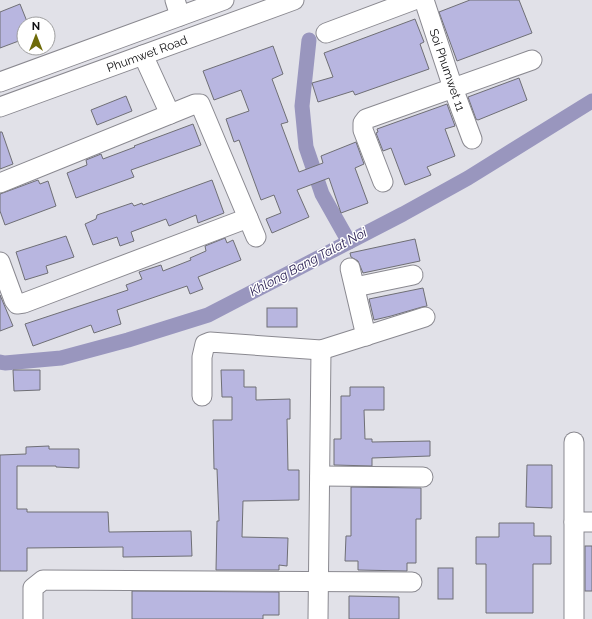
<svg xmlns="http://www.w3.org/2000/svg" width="592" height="619" font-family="Raleway,sans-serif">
  <rect width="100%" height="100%" fill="#e1e1e8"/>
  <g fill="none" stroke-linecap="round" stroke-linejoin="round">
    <g stroke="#9996be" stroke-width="15">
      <polyline points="309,40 302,106 306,147 322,194 349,242"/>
      <polyline points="0,362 5,363 61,358 128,340 208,315 403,214 468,178 592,101"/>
    </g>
  </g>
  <g fill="#b8b6e0" stroke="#6f6f75">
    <polygon points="470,0 519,0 532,33 457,61 439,12"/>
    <polygon points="20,4 28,24 24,24 24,39 0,48 0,12"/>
    <polygon points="415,19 424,42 420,44 429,69 355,95 353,91 318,102 312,83 333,77 324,53"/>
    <polygon points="273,46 283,74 272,79 288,122 281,124 299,172 323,163 321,156 356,142 364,164 355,168 368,203 341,213 329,178 297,190 309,217 272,233 266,219 281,213 274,195 261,200 239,140 234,142 226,119 249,111 241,90 214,100 203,71"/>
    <polygon points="519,78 527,100 478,120 476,119 468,97"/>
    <polygon points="126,96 132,111 97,125 91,110"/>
    <polygon points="447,104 455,126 445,129 455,156 427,167 431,175 405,185 391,148 383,151 376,133 378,132 377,129"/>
    <polygon points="193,124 201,145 131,170 134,177 76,198 67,173 87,165 86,160 101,154 103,159 135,147 134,146"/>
    <polygon points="0,132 2,132 13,164 0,169"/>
    <polygon points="38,180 40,184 48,181 56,206 5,225 0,211 0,194"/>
    <polygon points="212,180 224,213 198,223 196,215 169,226 166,219 131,232 134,241 120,246 117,237 93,245 85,224 96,219 97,215 132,203 134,206 142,203 143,205"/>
    <polygon points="66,236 74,257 46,266 48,273 25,280 16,252"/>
    <polygon points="225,238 227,243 233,240 241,260 198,277 203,289 190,294 187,286 117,310 121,324 94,333 91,325 33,346 25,324 128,290 126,285 142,279 139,272 161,265 163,271 191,260 190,258 206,251 205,246"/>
    <polygon points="415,239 420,261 363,273 358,261 351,257 350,253"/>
    <polygon points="423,288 427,306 422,307 391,316 374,320 369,299"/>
    <polygon points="0,295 13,326 0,331"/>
    <rect x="267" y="308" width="30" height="19"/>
    <polygon points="13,370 40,370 40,390 14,391"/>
    <polygon points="221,370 244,370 244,387 256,387 256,400 290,399 290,419 287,419 288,470 299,470 299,500 243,501 242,537 288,538 287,566 279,565 279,570 216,570 217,521 219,521 217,469 214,469 213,420 232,420 232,397 222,397"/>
    <polygon points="350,387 384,387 384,410 364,410 365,439 372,439 372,442 430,441 430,456 372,458 372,466 334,465 334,439 341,439 341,396 350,396"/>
    <polygon points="49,446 49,449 79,449 79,468 56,467 56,466 17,466 17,509 27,509 27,512 108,512 109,532 191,531 192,556 123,557 123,547 27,548 27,571 0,571 0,455 26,454 26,447"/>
    <polygon points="527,465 552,465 552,508 526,507"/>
    <polygon points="351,487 421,488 421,519 416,519 416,563 407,563 407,571 358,570 358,561 345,561 346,536 351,536"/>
    <polygon points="499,523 534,523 534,536 551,536 551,564 533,564 533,613 486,613 486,564 476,564 476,537 499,537"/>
    <rect x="585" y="546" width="7" height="45"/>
    <rect x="438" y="568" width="15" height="31"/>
    <polygon points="132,591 279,592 279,615 263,615 263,619 132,619"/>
    <polygon points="349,596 399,597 399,619 349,619"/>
  </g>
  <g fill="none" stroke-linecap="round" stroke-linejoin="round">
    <defs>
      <g id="minor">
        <polyline points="175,0 180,16"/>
        <polyline points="424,0 453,88 472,139"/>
        <polyline points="326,33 414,0"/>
        <polyline points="143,55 170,114"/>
        <polyline points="0,82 224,0"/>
        <polyline points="0,107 294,0"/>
        <polyline points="383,182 363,130 363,123 366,119 532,60"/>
        <polyline points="0,183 195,104 200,104 256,237"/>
        <polyline points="0,262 14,300 17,304 24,303 248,218"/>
        <polyline points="350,268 366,336"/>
        <polyline points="355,287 413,275"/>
        <polyline points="202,396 202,357 205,344 210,342 321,350 425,317"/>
        <polyline points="574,442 574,619"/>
        <polyline points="320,476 423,477"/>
        <polyline points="574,522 592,522"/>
        <polyline points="33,619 33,588 43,580 412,582"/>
        <polyline points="318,619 321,350"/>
      </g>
    </defs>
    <use href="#minor" stroke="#8a8990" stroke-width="21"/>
    <use href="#minor" stroke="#fff" stroke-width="19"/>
  </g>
  <g text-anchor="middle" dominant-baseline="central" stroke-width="3" stroke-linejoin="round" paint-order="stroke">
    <g font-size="12" fill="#101012" stroke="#fff">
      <text transform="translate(147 54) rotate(-20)">Phumwet Road</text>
      <text transform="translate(447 70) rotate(71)">Soi Phumwet 11</text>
    </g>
    <g font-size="13" font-style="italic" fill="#2b2154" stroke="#fff">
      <text transform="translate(308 262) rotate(-28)">Khlong Bang Talat Noi</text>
    </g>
  </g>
  <g transform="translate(36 36)"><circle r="19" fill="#ffffff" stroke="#9f9fa0"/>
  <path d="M0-3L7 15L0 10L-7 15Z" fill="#6e6b09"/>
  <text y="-6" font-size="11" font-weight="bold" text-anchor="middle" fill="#101012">N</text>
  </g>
</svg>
